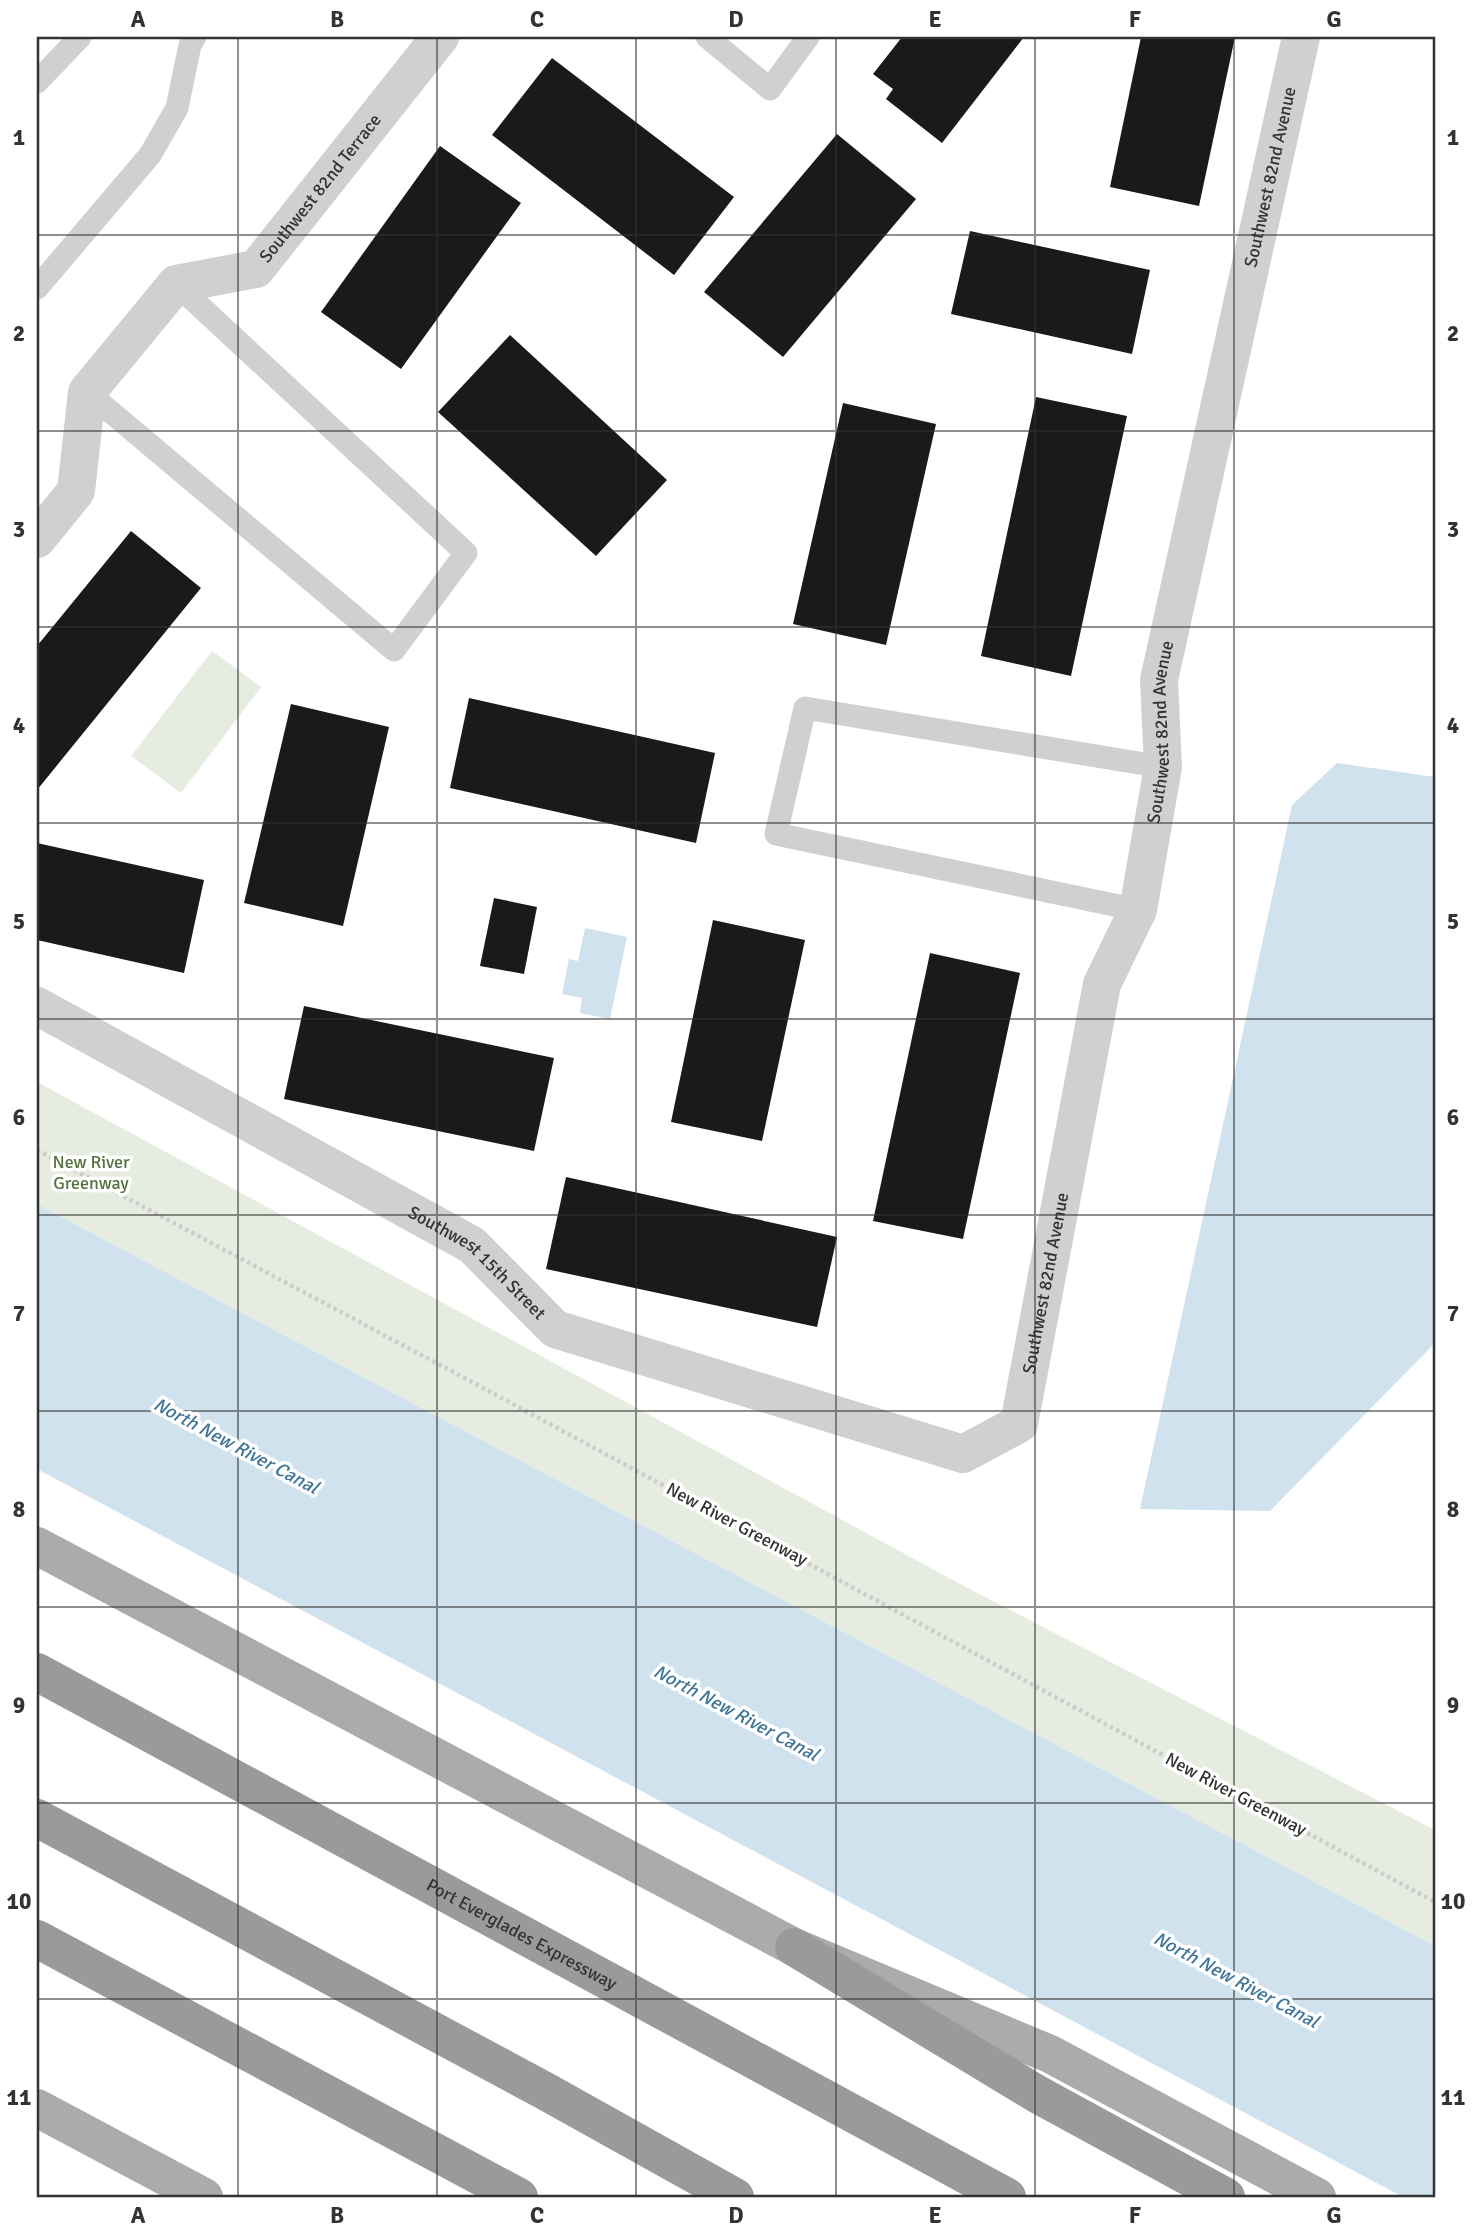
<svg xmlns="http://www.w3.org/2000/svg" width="1472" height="2234" font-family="Signika,sans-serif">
  <rect width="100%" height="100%" fill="#fff"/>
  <g fill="#e6ecdf">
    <polygon points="212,651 261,687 181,793 131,756"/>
    <polygon points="37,1082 962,1585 1435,1830 1435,1946 37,1204"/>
  </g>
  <g fill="#cfe2ee">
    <polygon points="1337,763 1435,777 1435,1343 1270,1511 1140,1509 1292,805"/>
    <polygon points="585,928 627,937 610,1019 580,1013 582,998 562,994 569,959 578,961"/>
    <polygon points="37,1204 1435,1946 1435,2197 1403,2197 37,1469"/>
  </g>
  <g fill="#1a1a1a">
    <polygon points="902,37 1024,37 942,143 886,99 893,89 873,74"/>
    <polygon points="1141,37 1235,37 1199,206 1110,187"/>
    <polygon points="552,58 734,197 674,275 492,135"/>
    <polygon points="837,134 916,199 783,357 704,292"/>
    <polygon points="440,146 521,203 401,369 321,312"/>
    <polygon points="970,231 1150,270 1132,354 951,314"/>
    <polygon points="510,335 667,480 596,556 438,412"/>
    <polygon points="1036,397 1127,416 1071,676 981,656"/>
    <polygon points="843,403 936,424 886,645 793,624"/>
    <polygon points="131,531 201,588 37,790 37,646"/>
    <polygon points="469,698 715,753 696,843 450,788"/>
    <polygon points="291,704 389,727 343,926 244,903"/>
    <polygon points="37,843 204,880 184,973 37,940"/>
    <polygon points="494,898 537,907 524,974 480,966"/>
    <polygon points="713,920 805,940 762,1141 671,1122"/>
    <polygon points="930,953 1020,973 963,1239 873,1221"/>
    <polygon points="304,1006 554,1058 534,1151 284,1099"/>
    <polygon points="566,1177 837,1237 817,1327 546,1269"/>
  </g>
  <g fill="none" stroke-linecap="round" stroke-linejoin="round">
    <polyline stroke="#cdcdcd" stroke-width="4.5" stroke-dasharray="3.5 3.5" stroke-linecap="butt" points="37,1150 459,1375 1435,1902"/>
    <g stroke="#d0d0d0" stroke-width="23">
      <polyline points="707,37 770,89 808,37"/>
      <polyline points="37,82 80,37"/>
      <polyline points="37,288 150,155 177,108 190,45 195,37"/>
      <polyline points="87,392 394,650 466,553 176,284"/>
      <polyline points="1138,910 776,834 805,708 1163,767"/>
    </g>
    <g stroke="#d0d0d0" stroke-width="38">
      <path id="s1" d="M37 539 76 491 87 392 176 284 256 269 440 37"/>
      <path id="s2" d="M37 1006 472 1245 555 1329 963 1454 1019 1424 1102 984 1138 910 1163 767 1159 680 1301 37"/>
    </g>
    <g stroke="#ababab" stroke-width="38">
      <polyline points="37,1546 794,1947 1050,2054 1317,2197"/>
      <polyline points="37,2108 204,2197"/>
    </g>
    <g stroke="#9a9a9a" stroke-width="38">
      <path id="s3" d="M37 1672 1007 2197"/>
      <polyline points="37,1818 545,2091 735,2197"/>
      <polyline points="37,1939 519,2197"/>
      <polyline points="794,1947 1037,2094 1226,2197"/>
    </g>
  </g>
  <path fill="none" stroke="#333" stroke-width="2" stroke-opacity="0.55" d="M238 37V2197M437 37V2197M636 37V2197M836 37V2197M1035 37V2197M1234 37V2197M37 235H1435M37 431H1435M37 627H1435M37 823H1435M37 1019H1435M37 1215H1435M37 1411H1435M37 1607H1435M37 1803H1435M37 1999H1435"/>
  <g text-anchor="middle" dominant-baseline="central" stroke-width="7" stroke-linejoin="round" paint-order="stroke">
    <g font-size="18" fill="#333" stroke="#fff">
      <text stroke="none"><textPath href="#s2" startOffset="2382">Southwest 82nd Avenue</textPath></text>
      <text stroke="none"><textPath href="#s1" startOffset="486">Southwest 82nd Terrace</textPath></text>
      <text stroke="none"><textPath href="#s2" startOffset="1815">Southwest 82nd Avenue</textPath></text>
      <text stroke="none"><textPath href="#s2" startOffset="511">Southwest 15th Street</textPath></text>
      <text stroke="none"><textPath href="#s2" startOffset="1248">Southwest 82nd Avenue</textPath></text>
      <text transform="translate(737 1524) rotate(28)">New River Greenway</text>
      <text transform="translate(1236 1794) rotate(28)">New River Greenway</text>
      <text stroke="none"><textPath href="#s3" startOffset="551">Port Everglades Expressway</textPath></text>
    </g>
    <g font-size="18" fill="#56703f" stroke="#fff">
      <text x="91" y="1162">New River<tspan x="91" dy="21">Greenway</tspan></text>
    </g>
    <g font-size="19" font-style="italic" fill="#3f7597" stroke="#fff">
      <text transform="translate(236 1446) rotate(28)">North New River Canal</text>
      <text transform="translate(736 1713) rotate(28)">North New River Canal</text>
      <text transform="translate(1236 1980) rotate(28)">North New River Canal</text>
    </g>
  </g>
  <rect width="1472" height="2234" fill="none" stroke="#ffffff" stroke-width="77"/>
  <rect x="38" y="38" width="1396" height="2158" fill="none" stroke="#333" stroke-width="2.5"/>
  <g font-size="23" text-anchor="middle" font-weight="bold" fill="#333">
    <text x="138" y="27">A</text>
    <text x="337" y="27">B</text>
    <text x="537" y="27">C</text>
    <text x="736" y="27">D</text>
    <text x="935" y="27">E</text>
    <text x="1135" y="27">F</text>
    <text x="1334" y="27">G</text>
    <text x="19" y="145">1</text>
    <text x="1453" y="145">1</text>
    <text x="19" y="341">2</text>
    <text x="1453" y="341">2</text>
    <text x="19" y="537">3</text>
    <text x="1453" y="537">3</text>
    <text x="19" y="733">4</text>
    <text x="1453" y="733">4</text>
    <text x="19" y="929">5</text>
    <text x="1453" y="929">5</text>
    <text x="19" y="1125">6</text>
    <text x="1453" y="1125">6</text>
    <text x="19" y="1321">7</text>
    <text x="1453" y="1321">7</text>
    <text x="19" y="1517">8</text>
    <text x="1453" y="1517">8</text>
    <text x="19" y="1713">9</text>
    <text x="1453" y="1713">9</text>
    <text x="19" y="1909">10</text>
    <text x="1453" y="1909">10</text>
    <text x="19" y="2105">11</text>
    <text x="1453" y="2105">11</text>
    <text x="138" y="2223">A</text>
    <text x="337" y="2223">B</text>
    <text x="537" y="2223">C</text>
    <text x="736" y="2223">D</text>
    <text x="935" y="2223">E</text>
    <text x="1135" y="2223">F</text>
    <text x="1334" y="2223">G</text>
  </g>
</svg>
